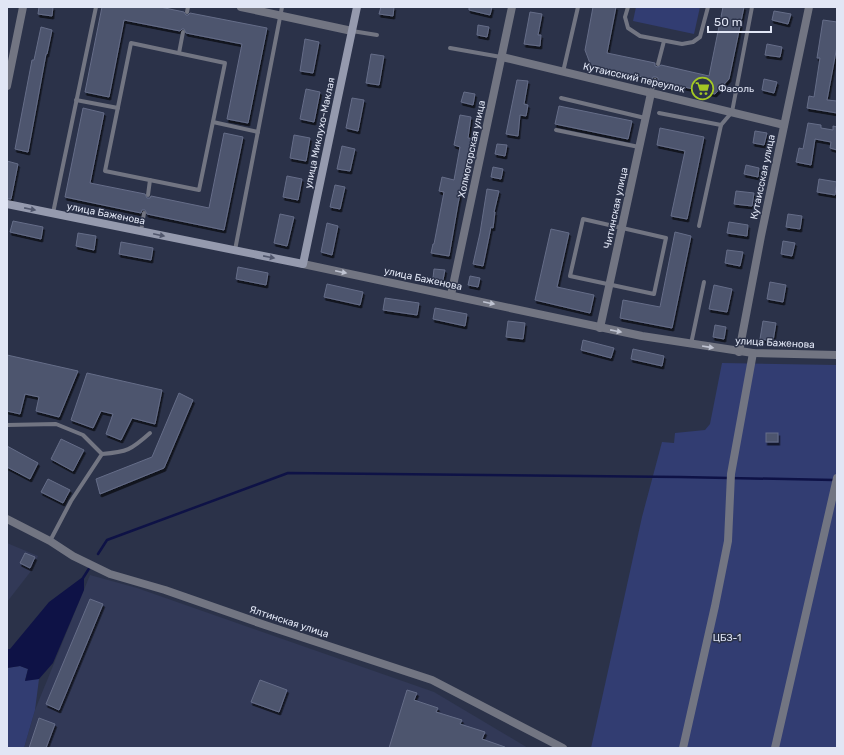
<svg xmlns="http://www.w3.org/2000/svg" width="844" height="755" font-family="Rubik,sans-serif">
  <defs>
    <filter id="shadow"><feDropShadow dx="1.5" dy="3" stdDeviation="0" flood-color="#0009"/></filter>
  </defs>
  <rect width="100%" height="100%" fill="#2b3249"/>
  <g fill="#323957">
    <polygon points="7,543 38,556 31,571 7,602"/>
    <polygon points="90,575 137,588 434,692 528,748 24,748 35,710"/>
  </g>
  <g fill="#323d72">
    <polygon points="636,7 700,7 694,34 633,21"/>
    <polygon points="722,363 837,365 837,748 591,748 642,517 662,442 674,443 675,433 705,430 710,424"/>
    <polygon points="20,666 28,669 25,680 39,679 35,710 24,748 7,748 7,668"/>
  </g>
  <polygon fill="#0e1246" points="84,576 84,590 53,663 39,679 25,681 28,669 20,666 7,668 7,649 10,649 49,602"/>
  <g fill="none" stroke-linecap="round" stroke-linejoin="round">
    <g stroke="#0e1246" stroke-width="2.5">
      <polyline points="98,554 107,540 288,473 680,477 834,480"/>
      <polyline points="83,578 90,567"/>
    </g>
  </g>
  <g fill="#4d546e" stroke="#656d88" filter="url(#shadow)">
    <polygon points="39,7 53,7 52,16 38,14"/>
    <polygon points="102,7 160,7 184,12 186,15 188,15 190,13 267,28 248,123 227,119 242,44 186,33 184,29 182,29 180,31 124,20 109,97 85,92"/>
    <polygon points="381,7 394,7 393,16 379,14"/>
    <polygon points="469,7 492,7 490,15 469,10"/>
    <polygon points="593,7 616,7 607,53 655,63 655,66 658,67 661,65 709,76 723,7 744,7 729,79 715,94 658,81 658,78 656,77 653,77 652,79 591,66 585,50"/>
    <polygon points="774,11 791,14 788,24 772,20"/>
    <polygon points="530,12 542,14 538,35 541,35 540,46 524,44"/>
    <polygon points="823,20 837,22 837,46 827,100 837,101 837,113 807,108 809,96 814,97 820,58 817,58"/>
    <polygon points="478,25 489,27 487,37 477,35"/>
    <polygon points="41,27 52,30 47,54 46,54 28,152 15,149 32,60 34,60"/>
    <polygon points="305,39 319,42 313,73 300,71"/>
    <polygon points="767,44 782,47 780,57 765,55"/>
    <polygon points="371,54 384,56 379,85 366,83"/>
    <polygon points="764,79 777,82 774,93 762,90"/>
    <polygon points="517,80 528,81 524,104 528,105 526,116 520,115 518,136 506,134"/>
    <polygon points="306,89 320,92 314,122 300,119"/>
    <polygon points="464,92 475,94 473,105 461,102"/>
    <polygon points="352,98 364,100 358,131 346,128"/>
    <polygon points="559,106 632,121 628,139 555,124"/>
    <polygon points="83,108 104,113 90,183 145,194 147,198 150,198 151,196 209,208 224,133 243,137 224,230 147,214 145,210 142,210 141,213 65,197"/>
    <polygon points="460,115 471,117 468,138 473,139 467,171 465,171 458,204 449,256 431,253 433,244 434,244 444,192 439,191 442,177 454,180 460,147 454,145"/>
    <polygon points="808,123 821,125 821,128 833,130 833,126 837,127 837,150 830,148 831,142 815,139 811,165 796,162 799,148 803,149"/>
    <polygon points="660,128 704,137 687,219 671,216 685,151 657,145"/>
    <polygon points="755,131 767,133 764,145 753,143"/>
    <polygon points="294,135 310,138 306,161 290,158"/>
    <polygon points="497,144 507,145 505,156 495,154"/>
    <polygon points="342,146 355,149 350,171 337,169"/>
    <polygon points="7,161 18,164 11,199 7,199"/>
    <polygon points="746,165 759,168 758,177 744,174"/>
    <polygon points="493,167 503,169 501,179 491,177"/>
    <polygon points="287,176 302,179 298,200 283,197"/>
    <polygon points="819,179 837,182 835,195 817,192"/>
    <polygon points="335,185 345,187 340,209 330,207"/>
    <polygon points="487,189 499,191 494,212 495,212 493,228 491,227 483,266 473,264 480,233"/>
    <polygon points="736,191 754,193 752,206 734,204"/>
    <polygon points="280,214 294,217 287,246 274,243"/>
    <polygon points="788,214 802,216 800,229 786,227"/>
    <polygon points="13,221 43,227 41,239 10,232"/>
    <polygon points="729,222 748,225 747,236 727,233"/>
    <polygon points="327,223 338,226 332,255 321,252"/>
    <polygon points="551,229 569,233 557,287 594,295 590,313 535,300"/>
    <polygon points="675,232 691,236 672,328 620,318 623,300 660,307"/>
    <polygon points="78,233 96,236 94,250 76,246"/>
    <polygon points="783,241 795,243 792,256 781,254"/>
    <polygon points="121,242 153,248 151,260 119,254"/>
    <polygon points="727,250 743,252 740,266 725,263"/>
    <polygon points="238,267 268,273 266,285 236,279"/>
    <polygon points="434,269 445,270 443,280 433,278"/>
    <polygon points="470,276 480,278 478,287 468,285"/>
    <polygon points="770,282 786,285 783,302 767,299"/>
    <polygon points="327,284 363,292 360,305 324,297"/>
    <polygon points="714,285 732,289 727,312 709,309"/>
    <polygon points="385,298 419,303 417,315 383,310"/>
    <polygon points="435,308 467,314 465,326 433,319"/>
    <polygon points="508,321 525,323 523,339 506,337"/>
    <polygon points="763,321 776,323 773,341 760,339"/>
    <polygon points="715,325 726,327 724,339 713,337"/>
    <polygon points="583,340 614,348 611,358 581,350"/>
    <polygon points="633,349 664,356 662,366 631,359"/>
    <polygon points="7,355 78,371 59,417 36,411 39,397 25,394 20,414 7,411"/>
    <polygon points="87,373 162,390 155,424 132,418 121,440 106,434 113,414 101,411 93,428 71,420"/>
    <polygon points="179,393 193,400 164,468 100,494 96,479 152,457"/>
    <rect x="766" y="433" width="12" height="9"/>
    <polygon points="61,439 84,450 73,471 51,459"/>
    <polygon points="7,446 38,463 30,479 7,467"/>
    <polygon points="48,479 70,490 63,503 41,492"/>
    <polygon points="25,553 35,557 30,568 20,563"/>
    <polygon points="90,599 103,604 59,710 46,704"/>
    <polygon points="260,680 287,690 279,712 251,702"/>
    <polygon points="407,690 417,693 414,700 438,708 436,712 462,720 460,724 485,732 482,739 505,747 505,748 389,748"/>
    <polygon points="39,718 55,724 46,748 29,748"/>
  </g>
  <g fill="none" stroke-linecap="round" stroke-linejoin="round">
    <g stroke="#727582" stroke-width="4">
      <polyline points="628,7 625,17 628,28 640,36 682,44 693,42 700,37 708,7"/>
      <polyline points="187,12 188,7"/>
      <polyline points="352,31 377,35"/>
      <polygon points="131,43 225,63 199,190 105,171"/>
      <polyline points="450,48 501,57"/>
      <polyline points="179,53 183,32"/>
      <polyline points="658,64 664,41"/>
      <polyline points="563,72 578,7"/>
      <polyline points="651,93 655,80"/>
      <polyline points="561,98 645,118"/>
      <polyline points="76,100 118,108"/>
      <polyline points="659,113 721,125"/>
      <polyline points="213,122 258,132"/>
      <polyline points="556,130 639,147"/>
      <polyline points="148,195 150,180"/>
      <polyline points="53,213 96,7"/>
      <polygon points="583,219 666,238 654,294 570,276"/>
      <polyline points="699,226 721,125 732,112 752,7"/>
      <polyline points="141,231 144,213"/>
      <polyline points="235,250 282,7"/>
      <polyline points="691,344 704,282"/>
      <polyline points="7,425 56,424 83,435 102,454 71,501 50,541"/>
      <path d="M102 454C127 452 131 450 150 433"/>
    </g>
    <g stroke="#727582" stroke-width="8">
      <polyline points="241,7 352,31"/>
      <polyline points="502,57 784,125"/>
      <polyline points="7,86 23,7"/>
      <polyline points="303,264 642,336 753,353 837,355"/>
      <polyline points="451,295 512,7"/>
      <polyline points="600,328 651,93"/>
      <polyline points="739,352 761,236 809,7"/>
      <polyline points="7,519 50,541 73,556 110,574 165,590 265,625 432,680 563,748"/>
      <polyline points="683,748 715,606 728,541 731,474 753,353"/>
      <polyline points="775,748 837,478"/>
    </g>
    <polyline stroke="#959aae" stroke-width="8" points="7,204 303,264 357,7"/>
  </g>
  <defs><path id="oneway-solid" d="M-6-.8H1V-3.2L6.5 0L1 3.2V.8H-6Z"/></defs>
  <g fill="#50566c">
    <use href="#oneway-solid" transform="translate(30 209) rotate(11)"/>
    <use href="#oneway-solid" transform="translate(159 235) rotate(12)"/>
    <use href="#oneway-solid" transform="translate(269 257) rotate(11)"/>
  </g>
  <g fill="#c0c4d2">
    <use href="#oneway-solid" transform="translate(341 272) rotate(12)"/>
    <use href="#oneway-solid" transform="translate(489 303) rotate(12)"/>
    <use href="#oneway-solid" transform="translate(616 331) rotate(11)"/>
    <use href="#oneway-solid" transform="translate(708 347) rotate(9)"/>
  </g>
  <defs>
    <symbol id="supermarket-ring" viewBox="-11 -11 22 22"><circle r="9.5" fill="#2b3249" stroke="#a4c824" stroke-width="1.5"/><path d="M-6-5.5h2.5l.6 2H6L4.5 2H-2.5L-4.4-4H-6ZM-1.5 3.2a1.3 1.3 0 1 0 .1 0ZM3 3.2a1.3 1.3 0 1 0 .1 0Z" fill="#a4c824"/></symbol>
  </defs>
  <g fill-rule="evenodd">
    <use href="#supermarket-ring" x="690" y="76" width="25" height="25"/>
  </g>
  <g text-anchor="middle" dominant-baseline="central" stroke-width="3" stroke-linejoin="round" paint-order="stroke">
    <g font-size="10" fill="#e1e6f5" stroke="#2b3249">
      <text transform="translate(634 78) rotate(13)">Кутаисский переулок</text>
      <text transform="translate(320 133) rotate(-78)">улица Миклухо-Маклая</text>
      <text transform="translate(472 149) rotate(-78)">Холмогорская улица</text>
      <text transform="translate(763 177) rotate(-78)">Кутаисская улица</text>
      <text transform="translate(616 208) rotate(-78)">Читинская улица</text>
      <text transform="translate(106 214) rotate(11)">улица Баженова</text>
      <text transform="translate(423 279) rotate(12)">улица Баженова</text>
      <text transform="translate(775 343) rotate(3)">улица Баженова</text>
      <text transform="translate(289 622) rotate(18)">Ялтинская улица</text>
    </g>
    <g font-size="10" fill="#e1e6f5" stroke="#2b3249" text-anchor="start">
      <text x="718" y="89">Фасоль</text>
    </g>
    <g font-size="10" fill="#dee4f5" stroke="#2b3249">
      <text x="727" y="638">ЦБЗ-1</text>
    </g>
  </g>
  <rect width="844" height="755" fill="none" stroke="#e1e6f5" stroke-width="16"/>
  <path d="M708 26v6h63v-6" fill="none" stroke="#e1e6f5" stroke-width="2"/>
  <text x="714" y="26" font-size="12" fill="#e1e6f5" stroke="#2b3249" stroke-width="3" paint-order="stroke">50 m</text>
</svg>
